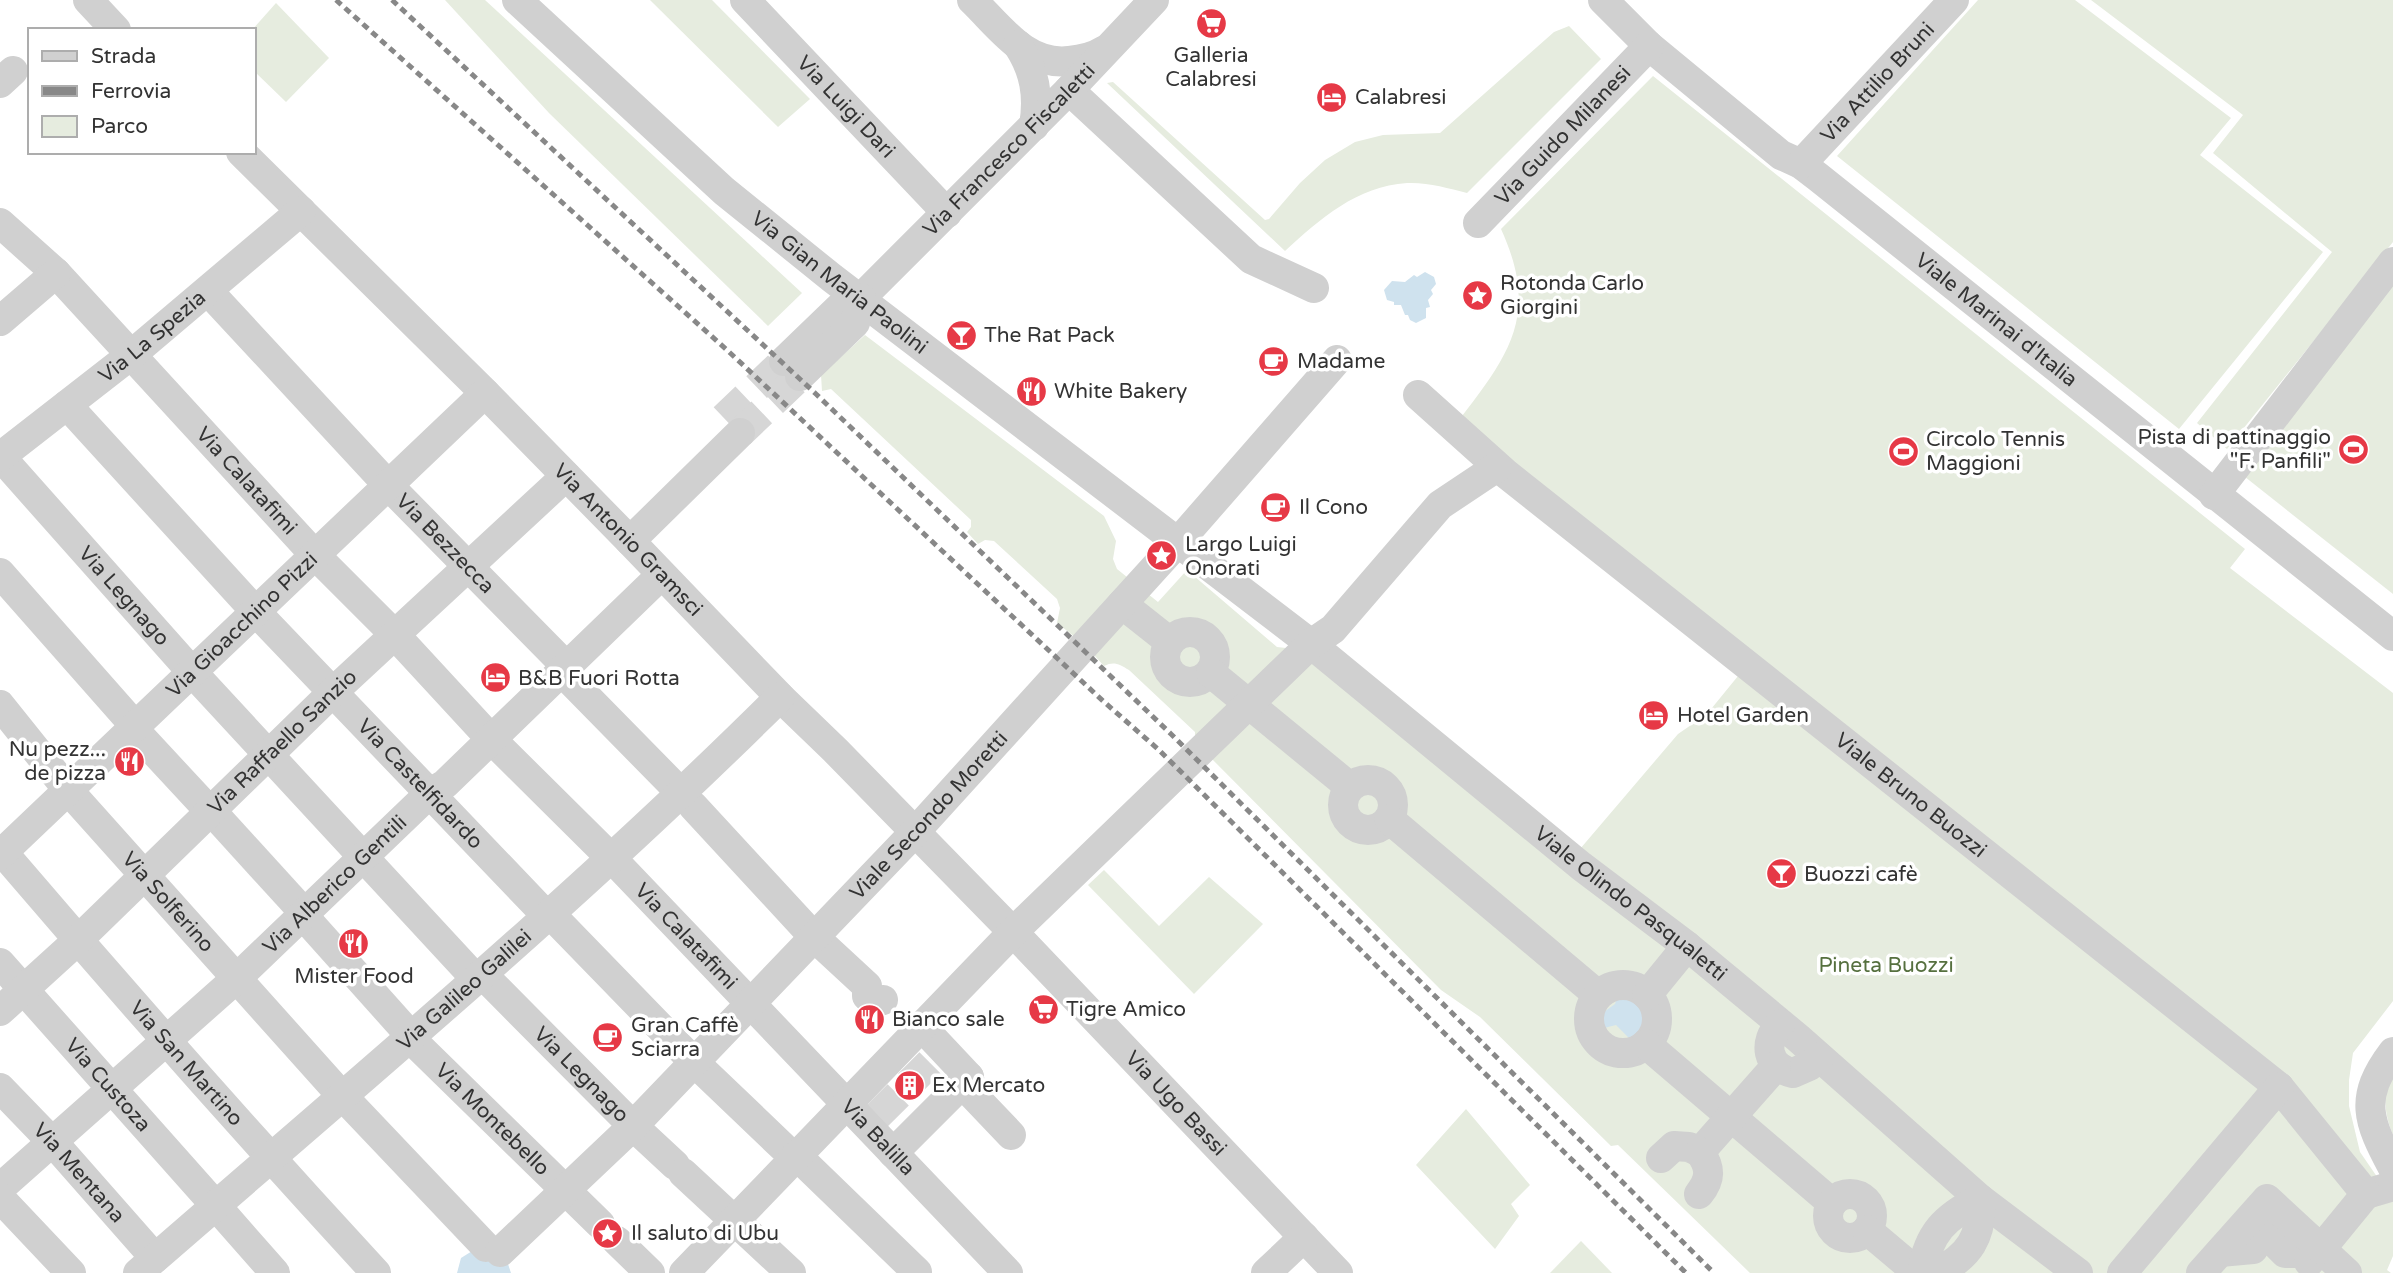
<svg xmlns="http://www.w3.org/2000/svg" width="2393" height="1273" font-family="'Varela Round',sans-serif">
  <rect width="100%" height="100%" fill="#fff"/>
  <g fill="#e6ecdf">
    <polygon points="445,0 485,0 802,293 768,326 549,113"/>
    <polygon points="650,0 712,0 810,99 778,127"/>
    <polygon points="1978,0 2075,0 2231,118 2200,155 2323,252 2179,429 1837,156"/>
    <polygon points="2091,0 2393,0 2393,242 2227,449 2197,423 2332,252 2213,153 2243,115"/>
    <polygon points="276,3 329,58 286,102 254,71 252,30"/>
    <path d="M1569 26 1601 59 1467 193C1448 188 1427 182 1407 183 1357 186 1320 219 1285 251L1107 83 1113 82 1265 220 1269 219 1300 183 1325 160 1355 142 1383 135 1440 133 1554 32Z"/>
    <path d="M1653 76 2245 549 2230 568 2393 693V1001L2353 1053 2349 1080V1106L2360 1152 2393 1200V1256L2387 1270 2391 1273H1750L1618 1145 1611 1146 1480 1017 1441 990 1208 755 1195 740V732L1129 670C1119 664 1114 661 1104 666L1085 645 1057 623 1060 608 1057 599 994 541 985 540 978 544 967 532 971 527V520L831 389 822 391 821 375 865 335 1104 516 1116 541 1113 559 1117 569 1158 602 1187 570 1277 647 1340 654 1580 849 1678 734 1707 714 1747 665 1453 428C1506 358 1542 319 1501 229Z"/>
    <polygon points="2393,279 2393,594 2240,473"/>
    <polygon points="1104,870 1159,926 1209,877 1263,924 1194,994 1088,885"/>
    <path d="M2393 1073V1135C2384 1113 2382 1094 2393 1073Z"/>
    <polygon points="1466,1109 1530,1185 1511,1204 1519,1216 1495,1249 1416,1165"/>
    <polygon points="1581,1241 1612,1273 1550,1273"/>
  </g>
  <g fill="#cfe2ee">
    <polygon points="1425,272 1434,277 1436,284 1431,290 1433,294 1428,300 1430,307 1426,308 1426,318 1416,323 1410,320 1408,315 1405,315 1401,305 1394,305 1394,302 1387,300 1384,290 1392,281 1405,282 1414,275 1417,277"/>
    <path d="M1625 997 1632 998C1644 1011 1649 1018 1641 1036L1630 1039 1616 1025 1604 1028 1600 1021V1015L1615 1004 1617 998Z"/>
    <polygon points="477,1248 506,1258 511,1273 457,1273 461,1258"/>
  </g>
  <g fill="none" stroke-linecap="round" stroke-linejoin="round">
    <g stroke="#d6d6d6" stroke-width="30" stroke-dasharray="30 15" stroke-linecap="butt">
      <polyline points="724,418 784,361"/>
      <polyline points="740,433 800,376"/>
      <polyline points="877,1116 941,1052"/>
    </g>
    <g stroke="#d0d0d0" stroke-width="30">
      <polyline points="88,0 116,30"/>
      <path id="s1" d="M517 0 724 191 832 278 1311 644 1581 866 1687 946 1798 1038 1980 1199 2078 1273"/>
      <path id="s2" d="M745 0 947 213"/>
      <path d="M972 0C1001 28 1026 66 1069 61 1081 60 1094 57 1105 50"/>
      <path id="s3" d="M1603 0 1649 46 1781 155 1801 164 1818 177 2393 636"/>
      <path d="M1018 45C1035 71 1039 96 1034 126"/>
      <polyline points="0,83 13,71"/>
      <polyline points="1069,90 1251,259 1314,288"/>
      <path id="s4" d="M241 152 485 393 630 541 780 697 835 750 1013 932 1338 1273"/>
      <path id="s5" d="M1801 164 1954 0"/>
      <path id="s6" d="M0 223 56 273 314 554 395 635 491 739 611 858"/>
      <path id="s7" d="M1478 223 1649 46"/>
      <path id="s8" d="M209 292 388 485 566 666 571 681 680 792"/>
      <polyline points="0,321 56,273"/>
      <path id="s9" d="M784 361 839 308 861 298 1069 90 1154 0"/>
      <polyline points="800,376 855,323 861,298"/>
      <path id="s10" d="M1418 395 1505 473 2279 1087 2366 1194 2393 1186"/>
      <path id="s11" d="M67 405 256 612 547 916"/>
      <path id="s12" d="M0 456 192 672 477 980"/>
      <path id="s13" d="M0 457 131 355 301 211"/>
      <polyline points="2214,495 2393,262"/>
      <polyline points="630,541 740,433"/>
      <polyline points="0,573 135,726"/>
      <polyline points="1122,604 1170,642"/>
      <circle cx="1190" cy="657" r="25"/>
      <polyline points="1211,673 1350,787"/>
      <path id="s14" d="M0 705 68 790 342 1096"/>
      <polyline points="139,735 204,805"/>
      <circle cx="1368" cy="805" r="25"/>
      <polyline points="693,806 814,937 867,986 867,996 874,1002 883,1000"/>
      <polyline points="216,816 298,906"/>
      <polyline points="1389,819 1598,995"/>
      <path id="s15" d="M0 849C123 993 248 1134 376 1273"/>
      <path id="s16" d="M0 855 485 393"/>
      <path id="s17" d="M622 869 1008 1273"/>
      <polyline points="308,921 401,1025"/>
      <polyline points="559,923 693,1061 783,1147"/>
      <path id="s18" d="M0 963 216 1206"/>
      <path id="s19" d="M490 982 633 1126 675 1165"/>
      <circle cx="1623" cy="1019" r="34"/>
      <polyline points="1647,995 1687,946"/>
      <path id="s20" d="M0 1011 77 941 334 691 566 476"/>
      <path d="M1780 1024C1763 1042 1766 1067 1793 1073L1809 1066 1819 1057"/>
      <polyline points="922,1027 969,1077 971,1093 1011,1135"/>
      <polyline points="1646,1044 1832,1203"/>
      <path id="s21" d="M419 1047 600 1224"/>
      <path d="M2393 1052C2358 1098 2368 1121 2393 1168"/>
      <path id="s22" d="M0 1088 59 1149 155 1258"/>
      <polyline points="352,1106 486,1247"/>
      <polyline points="893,1153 969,1077"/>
      <polyline points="796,1155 917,1272"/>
      <polyline points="1661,1158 1674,1146 1689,1147 1700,1152 1776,1066"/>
      <polyline points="683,1173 725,1212"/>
      <path id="s23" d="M0 1188 237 978 430 793 445 784 654 582 663 576"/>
      <path d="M1699 1194C1711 1179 1711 1168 1700 1152"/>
      <circle cx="1850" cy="1216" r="22"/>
      <polyline points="0,1198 71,1273"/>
      <polyline points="224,1215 275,1273"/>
      <polyline points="734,1220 791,1273"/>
      <polyline points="1867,1230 1918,1273"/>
      <polyline points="617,1241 650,1273"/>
      <path id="s24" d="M500 1252 633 1126 914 833 1179 541 1337 360"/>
      <polyline points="2220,1252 2253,1249 2252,1235 2267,1235 2285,1253 2296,1253 2308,1246 2310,1239"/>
      <polyline points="2309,1262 2321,1249 2347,1273"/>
      <path id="s25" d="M138 1273C355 1084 576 900 780 697"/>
      <polyline points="684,1273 1013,932 1311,644 1333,629 1440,505 1497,467"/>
      <polyline points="1266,1273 1304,1237"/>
      <path d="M1922 1273C1928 1233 1945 1217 1980 1199 1983 1236 1969 1257 1936 1273"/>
      <polyline points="2122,1273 2279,1087"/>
      <polyline points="2201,1273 2267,1199 2321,1249 2366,1194"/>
    </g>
    <g stroke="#888" stroke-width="5" stroke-dasharray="7 5" stroke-linecap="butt">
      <polyline points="336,0 727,350 1103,701 1159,750 1686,1273"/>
      <polyline points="392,0 816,394 1171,734 1714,1273"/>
    </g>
  </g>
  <defs>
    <symbol id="supermarket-disc" viewBox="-11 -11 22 22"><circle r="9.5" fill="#e63946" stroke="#fff"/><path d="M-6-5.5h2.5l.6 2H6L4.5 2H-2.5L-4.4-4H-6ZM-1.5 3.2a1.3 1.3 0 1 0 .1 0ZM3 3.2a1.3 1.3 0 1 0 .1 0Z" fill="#fff"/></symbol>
    <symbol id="hotel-disc" viewBox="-11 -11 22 22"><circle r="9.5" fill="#e63946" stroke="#fff"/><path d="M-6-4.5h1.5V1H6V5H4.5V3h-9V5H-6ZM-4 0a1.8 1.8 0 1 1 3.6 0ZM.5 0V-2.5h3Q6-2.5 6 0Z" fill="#fff"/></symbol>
    <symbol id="sight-disc" viewBox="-11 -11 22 22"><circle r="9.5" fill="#e63946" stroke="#fff"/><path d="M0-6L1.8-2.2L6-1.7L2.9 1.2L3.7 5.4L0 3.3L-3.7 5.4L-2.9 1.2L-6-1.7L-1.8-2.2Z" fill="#fff"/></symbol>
    <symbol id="bar-disc" viewBox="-11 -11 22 22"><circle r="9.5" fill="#e63946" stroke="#fff"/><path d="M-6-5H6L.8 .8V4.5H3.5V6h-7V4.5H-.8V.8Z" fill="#fff"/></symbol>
    <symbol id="cafe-disc" viewBox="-11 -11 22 22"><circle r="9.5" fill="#e63946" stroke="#fff"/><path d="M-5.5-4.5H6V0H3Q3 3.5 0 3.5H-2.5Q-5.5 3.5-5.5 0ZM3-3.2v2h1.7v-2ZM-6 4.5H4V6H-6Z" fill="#fff"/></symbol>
    <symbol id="restaurant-disc" viewBox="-11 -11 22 22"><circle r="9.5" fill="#e63946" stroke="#fff"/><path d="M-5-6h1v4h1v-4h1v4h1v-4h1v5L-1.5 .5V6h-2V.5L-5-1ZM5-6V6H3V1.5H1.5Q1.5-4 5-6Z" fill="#fff"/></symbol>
    <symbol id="stadium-disc" viewBox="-11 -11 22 22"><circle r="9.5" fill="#e63946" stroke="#fff"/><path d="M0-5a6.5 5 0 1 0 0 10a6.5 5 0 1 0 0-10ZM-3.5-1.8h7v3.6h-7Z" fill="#fff"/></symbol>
    <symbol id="building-disc" viewBox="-11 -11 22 22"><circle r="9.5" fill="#e63946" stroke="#fff"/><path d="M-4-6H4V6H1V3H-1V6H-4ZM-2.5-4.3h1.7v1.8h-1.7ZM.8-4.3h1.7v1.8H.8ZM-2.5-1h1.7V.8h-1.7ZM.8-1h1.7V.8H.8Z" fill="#fff"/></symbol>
  </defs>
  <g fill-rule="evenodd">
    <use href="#supermarket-disc" x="1194" y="6" width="35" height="35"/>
    <use href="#hotel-disc" x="1314" y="80" width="35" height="35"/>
    <use href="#sight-disc" x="1460" y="278" width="35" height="35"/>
    <use href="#bar-disc" x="944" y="318" width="35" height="35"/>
    <use href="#cafe-disc" x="1256" y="344" width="35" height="35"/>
    <use href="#restaurant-disc" x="1014" y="374" width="35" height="35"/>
    <use href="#stadium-disc" x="2336" y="432" width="35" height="35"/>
    <use href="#stadium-disc" x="1886" y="434" width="35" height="35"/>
    <use href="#cafe-disc" x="1258" y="490" width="35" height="35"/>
    <use href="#sight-disc" x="1144" y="538" width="35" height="35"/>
    <use href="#hotel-disc" x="478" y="660" width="35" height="35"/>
    <use href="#hotel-disc" x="1636" y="698" width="35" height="35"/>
    <use href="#restaurant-disc" x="112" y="744" width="35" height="35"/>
    <use href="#bar-disc" x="1764" y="856" width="35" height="35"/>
    <use href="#restaurant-disc" x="336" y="926" width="35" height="35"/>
    <use href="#supermarket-disc" x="1026" y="992" width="35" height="35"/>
    <use href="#restaurant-disc" x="852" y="1002" width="35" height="35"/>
    <use href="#cafe-disc" x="590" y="1020" width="35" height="35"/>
    <use href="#building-disc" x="892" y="1068" width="35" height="35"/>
    <use href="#sight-disc" x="590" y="1216" width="35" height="35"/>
  </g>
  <g text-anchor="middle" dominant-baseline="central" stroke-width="7" stroke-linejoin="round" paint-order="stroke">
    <g font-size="21" fill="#333" stroke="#fff" text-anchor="start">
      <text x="1211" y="55" text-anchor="middle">Galleria<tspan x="1211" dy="24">Calabresi</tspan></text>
      <text x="1355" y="97">Calabresi</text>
      <text x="1500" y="283">Rotonda Carlo<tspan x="1500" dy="24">Giorgini</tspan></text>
      <text x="984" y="335">The Rat Pack</text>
      <text x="1297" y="361">Madame</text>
      <text x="1054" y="391">White Bakery</text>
      <text x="2331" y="437" text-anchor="end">Pista di pattinaggio<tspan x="2331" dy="24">"F. Panfili"</tspan></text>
      <text x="1926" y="439">Circolo Tennis<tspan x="1926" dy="24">Maggioni</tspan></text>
      <text x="1299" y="507">Il Cono</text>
      <text x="1185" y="544">Largo Luigi<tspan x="1185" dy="24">Onorati</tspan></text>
      <text x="518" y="678">B&amp;B Fuori Rotta</text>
      <text x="1677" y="715">Hotel Garden</text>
      <text x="106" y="749" text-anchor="end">Nu pezz...<tspan x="106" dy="24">de pizza</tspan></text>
      <text x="1804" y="874">Buozzi cafè</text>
      <text x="354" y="976" text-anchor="middle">Mister Food</text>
      <text x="1066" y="1009">Tigre Amico</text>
      <text x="892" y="1019">Bianco sale</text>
      <text x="631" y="1025">Gran Caffè<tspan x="631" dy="24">Sciarra</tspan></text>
      <text x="932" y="1085">Ex Mercato</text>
      <text x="631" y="1233">Il saluto di Ubu</text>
    </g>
    <g font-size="21" fill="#333" stroke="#fff">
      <text stroke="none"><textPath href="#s5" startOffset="112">Via Attilio Bruni</textPath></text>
      <text stroke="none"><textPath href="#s2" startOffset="147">Via Luigi Dari</textPath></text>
      <text stroke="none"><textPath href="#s7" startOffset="122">Via Guido Milanesi</textPath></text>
      <text stroke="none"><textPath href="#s9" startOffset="310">Via Francesco Fiscaletti</textPath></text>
      <text stroke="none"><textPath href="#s1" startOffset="429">Via Gian Maria Paolini</textPath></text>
      <text stroke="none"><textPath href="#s3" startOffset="508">Viale Marinai d'Italia</textPath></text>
      <text stroke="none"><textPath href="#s13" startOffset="194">Via La Spezia</textPath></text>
      <text stroke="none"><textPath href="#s6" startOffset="357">Via Calatafimi</textPath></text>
      <text stroke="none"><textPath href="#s4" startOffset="548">Via Antonio Gramsci</textPath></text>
      <text stroke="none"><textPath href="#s8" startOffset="345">Via Bezzecca</textPath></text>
      <text stroke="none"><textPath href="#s12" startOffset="187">Via Legnago</textPath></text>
      <text stroke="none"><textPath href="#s16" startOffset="334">Via Gioacchino Pizzi</textPath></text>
      <text stroke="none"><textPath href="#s20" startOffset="390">Via Raffaello Sanzio</textPath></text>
      <text stroke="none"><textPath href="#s11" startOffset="518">Via Castelfidardo</textPath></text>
      <text stroke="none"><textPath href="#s10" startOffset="635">Viale Bruno Buozzi</textPath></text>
      <text stroke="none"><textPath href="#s24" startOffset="612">Viale Secondo Moretti</textPath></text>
      <text stroke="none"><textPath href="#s23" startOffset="452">Via Alberico Gentili</textPath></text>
      <text stroke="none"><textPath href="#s14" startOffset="259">Via Solferino</textPath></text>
      <text stroke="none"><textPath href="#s1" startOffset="1435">Viale Olindo Pasqualetti</textPath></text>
      <text stroke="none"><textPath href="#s17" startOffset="93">Via Calatafimi</textPath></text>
      <text stroke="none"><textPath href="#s25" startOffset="432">Via Galileo Galilei</textPath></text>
      <text stroke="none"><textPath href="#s15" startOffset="284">Via San Martino</textPath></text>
      <text stroke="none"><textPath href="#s19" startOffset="130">Via Legnago</textPath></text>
      <text stroke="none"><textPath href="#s18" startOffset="163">Via Custoza</textPath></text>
      <text stroke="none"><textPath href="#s4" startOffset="1334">Via Ugo Bassi</textPath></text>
      <text stroke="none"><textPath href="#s21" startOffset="103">Via Montebello</textPath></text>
      <text stroke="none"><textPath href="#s17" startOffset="371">Via Balilla</textPath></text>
      <text stroke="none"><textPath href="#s22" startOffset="116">Via Mentana</textPath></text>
    </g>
    <g font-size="21" fill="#56703f" stroke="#fff">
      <text x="1886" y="965">Pineta Buozzi</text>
    </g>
  </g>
  <rect x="28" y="28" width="228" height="126" fill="#ffffff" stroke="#adadad" stroke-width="2"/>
  <rect x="42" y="51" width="35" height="10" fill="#d0d0d0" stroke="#adadad" stroke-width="2"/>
  <text x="91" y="63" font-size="21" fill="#333333">Strada</text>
  <rect x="42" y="86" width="35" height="10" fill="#888888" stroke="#adadad" stroke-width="2"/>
  <text x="91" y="98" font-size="21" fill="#333333">Ferrovia</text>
  <rect x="42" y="116" width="35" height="21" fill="#e6ecdf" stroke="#adadad" stroke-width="2"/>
  <text x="91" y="133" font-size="21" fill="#333333">Parco</text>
</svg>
